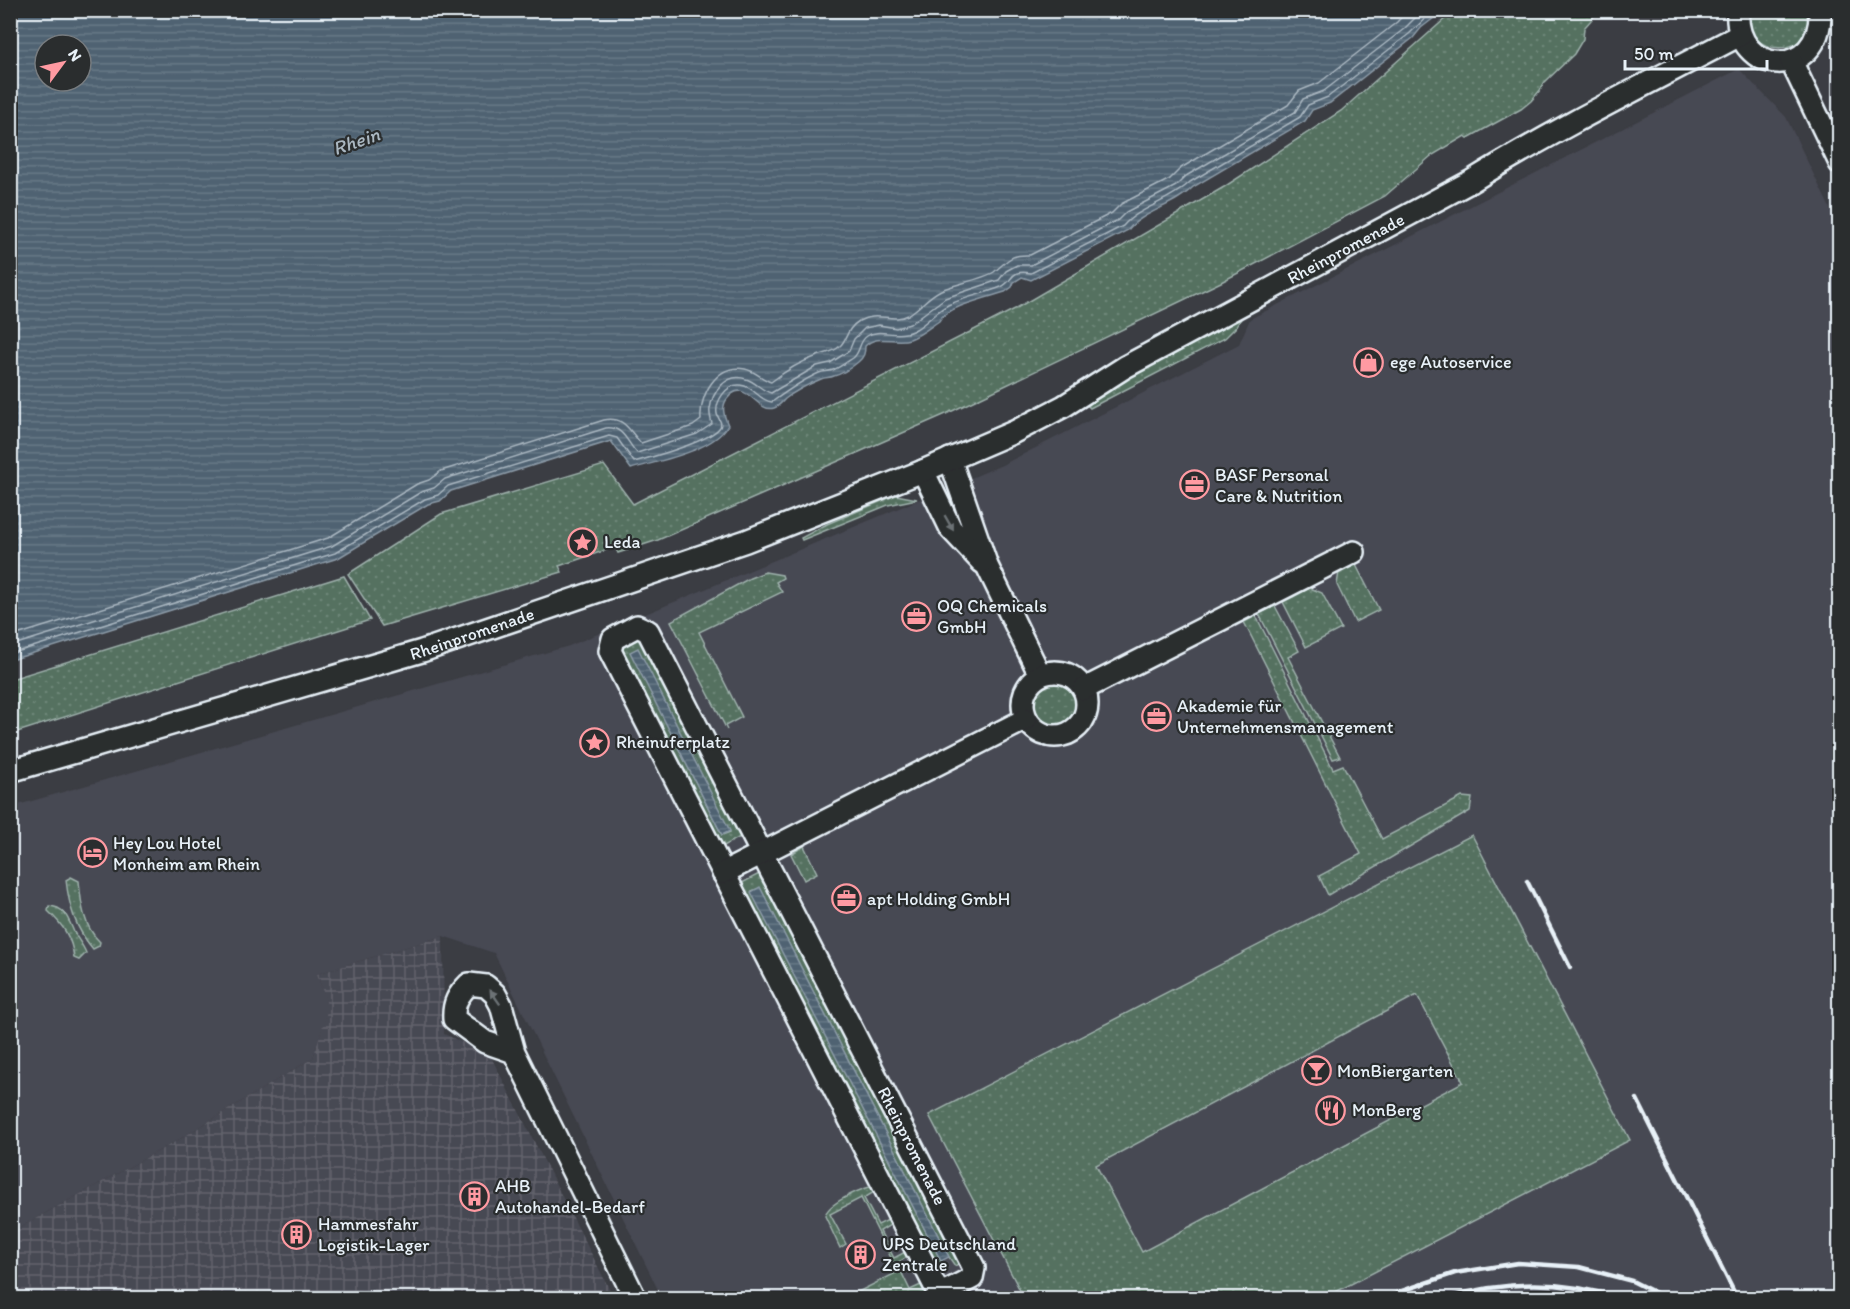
<svg xmlns="http://www.w3.org/2000/svg" width="1850" height="1309" font-family="Itim,sans-serif">
  <defs>
    <pattern id="industrial-grid" width="8" height="8" patternUnits="userSpaceOnUse" patternTransform="scale(1.5)"><rect width="8" height="8" fill="#474852"/><path d="M0 4h8M4 0v8" fill="none" stroke="#62636c"/></pattern>
    <pattern id="grass-dots" width="8" height="8" patternUnits="userSpaceOnUse" patternTransform="scale(1.5)"><rect width="8" height="8" fill="#557160"/><path d="M2 2h.1M6 6h.1" fill="none" stroke="#6d8678" stroke-width="1.8" stroke-linecap="round"/></pattern>
    <pattern id="water-rules" width="6" height="5" patternUnits="userSpaceOnUse" patternTransform="scale(1.5)"><rect width="6" height="5" fill="#4f6272"/><path d="M0 2.5h6" fill="none" stroke="#687987"/></pattern>
  </defs>
  <rect width="100%" height="100%" fill="#3b3d43"/>
  <filter id="ink" filterUnits="userSpaceOnUse"><feTurbulence type="fractalNoise" baseFrequency=".0167" numOctaves="2"/><feDisplacementMap in="SourceGraphic" scale="12" xChannelSelector="R" yChannelSelector="G"/><feConvolveMatrix kernelMatrix="1 2 1 2 8 2 1 2 1" color-interpolation-filters="sRGB"/></filter>
  <g filter="url(#ink)">
    <polygon fill="#474852" points="1739,69 1786,117 1839,227 1839,1298 662,1298 494,953 443,936 317,974 329,1008 313,1058 175,1142 11,1232 11,807 569,646 1002,465 1239,344 1250,319"/>
    <polygon fill="url(#industrial-grid)" points="443,936 444,1034 490,1055 614,1298 11,1298 11,1232 175,1142 313,1058 328,1008 317,974"/>
    <g fill="url(#grass-dots)" stroke="#9eb1ac" stroke-width="1.5" fill-rule="evenodd">
      <polygon points="1455,10 1599,11 1584,28 1583,39 1574,54 1544,83 1541,89 1531,101 1521,109 1468,138 1465,136 1431,156 1385,196 1221,282 946,414 658,540 618,553 615,547 559,566 562,572 382,626 348,574 441,514 604,465 633,504 1015,309 1224,187 1341,111"/>
      <path d="M1753 11H1806C1822 60 1736 60 1753 11Z"/>
      <polygon points="1242,317 1236,327 1225,338 1090,408 1087,405 1139,371"/>
      <polygon points="896,495 917,499 888,505 802,540 801,538 827,524"/>
      <polygon points="1356,565 1379,610 1355,622 1337,585 1339,572"/>
      <polygon points="765,572 782,575 783,578 776,582 782,592 699,632 742,717 725,726 727,730 671,621 750,578"/>
      <polygon points="344,576 370,620 11,734 11,679"/>
      <polygon points="1310,588 1322,593 1341,629 1306,647 1283,602"/>
      <polygon points="1275,606 1299,651 1288,657 1340,757 1333,759 1259,614"/>
      <polygon points="1256,616 1333,769 1343,765 1382,839 1462,797 1472,798 1470,811 1328,895 1319,876 1361,854 1244,622"/>
      <path d="M640 637 742 836 722 847 619 647ZM631 652 730 832 722 835Z"/>
      <circle cx="1054" cy="704" r="22"/>
      <path d="M1472 835 1630 1140 1324 1298H1024L929 1115ZM1417 995 1463 1082 1142 1252 1096 1165Z"/>
      <polygon points="804,846 817,873 804,880 791,854"/>
      <polygon points="761,873 960,1263 955,1266 949,1257 760,888 752,891 941,1261 945,1271 939,1274 740,884"/>
      <path d="M71 877 79 881C81 903 83 926 100 942L99 946 93 949C75 928 69 906 66 880Z"/>
      <path d="M49 906C65 907 68 918 74 932 78 940 83 945 86 953L79 960 74 958C72 938 63 925 48 911Z"/>
      <path d="M870 1187 876 1191 864 1198 878 1225 890 1219 892 1224 880 1231 894 1258 907 1251 909 1256 897 1263 910 1290 923 1284 930 1296 926 1298H846L898 1272 861 1198 830 1214 846 1244 840 1248 825 1216C827 1204 858 1190 870 1187Z"/>
    </g>
    <g fill="url(#water-rules)" stroke="#8c9ba8" stroke-width="1.5" fill-rule="evenodd">
      <path d="M11 10H1443V11L1421 28 1413 38 1330 103 1312 110 1305 121 1193 187C1176 205 1140 213 1128 230L1031 280 1022 277 1014 282 1012 287 1005 292C990 297 945 307 939 321 930 327 921 335 910 339 894 344 878 333 865 346 865 353 864 357 858 362 852 367 842 374 834 376 830 378 825 377 821 379 809 384 795 391 785 399 782 402 778 407 774 408 757 414 745 375 727 399 721 407 724 416 728 425 714 451 658 461 631 469L611 441 451 491 440 501 428 504 338 558 11 660ZM45 45H81V81H45Z"/>
      <polygon points="638,648 730,831 722,835 630,652"/>
      <polygon points="760,887 949,1257 941,1261 751,892"/>
    </g>
    <g fill="none" stroke-linecap="round" stroke-linejoin="round">
      <g stroke="#abb8c2" stroke-width="1.5">
        <path d="M10 637 328 538 417 484 429 480 441 471 604 420C625 416 629 431 641 443L693 426 701 420C699 396 716 363 745 369 755 371 762 379 771 382 784 372 800 362 815 357 824 353 833 353 840 346 847 340 846 329 859 321 876 311 893 323 908 315 920 308 928 296 941 290 953 285 986 278 994 272 1008 261 1009 254 1030 255L1112 213 1121 204 1170 179 1181 168 1288 105 1299 91 1319 83 1397 22 1408 10"/>
        <path d="M10 646 332 546 421 492 434 488 445 479 606 428C624 426 627 443 637 453L697 434 712 424C711 419 709 414 710 409 712 393 726 372 746 379 756 382 762 391 771 393L817 366 830 363 849 351 854 339 865 328 879 325 896 328 910 324 945 298 999 280 1006 271 1017 265H1031L1118 220 1126 212 1176 186 1186 176 1295 112 1303 99 1324 91 1404 29 1423 10"/>
        <path d="M10 654 335 553 425 499 438 495 448 486 609 436 617 438 634 462C652 457 710 442 720 427 723 422 718 419 717 414 715 402 726 384 740 385 754 386 759 401 772 402 787 391 803 380 819 373 824 371 828 372 833 370 839 368 847 362 853 358 861 352 858 342 867 336 880 327 898 340 916 329 928 322 936 311 948 305 965 297 984 294 1001 287 1015 281 1008 269 1031 273L1123 226C1138 208 1171 201 1190 182L1300 117 1308 105 1328 97 1409 34 1434 10"/>
      </g>
      <defs>
        <g id="minor">
          <path d="M1738 10C1733 78 1823 81 1820 10"/>
          <polyline points="1791,61 1840,163"/>
          <polyline points="950,459 987,566 1040,675"/>
          <polyline points="923,471 951,529 982,562"/>
          <polygon points="637,626 648,631 974,1268 972,1278 945,1292 936,1288 610,651 613,639"/>
          <circle cx="1055" cy="704" r="32"/>
          <polyline points="1084,689 1354,552"/>
          <path id="s1" d="M10 771 422 651 746 541 923 471 1014 432 1064 406 1125 367 1470 182C1557 128 1649 83 1740 35"/>
          <polyline points="723,873 1026,719"/>
          <path d="M514 1052 485 1042 454 1019C453 1003 458 995 469 984L486 986 495 994 501 1005 514 1052 635 1298"/>
        </g>
      </defs>
      <use href="#minor" stroke="#e8f1f8" stroke-width="26"/>
      <use href="#minor" stroke="#2a2d2e" stroke-width="21"/>
      <g stroke="#e8f1f8" stroke-width="4.5">
        <polyline points="1527,881 1570,967"/>
        <polyline points="1637,1099 1737,1298"/>
        <polyline points="1387,1298 1399,1292 1455,1273 1518,1263 1579,1267 1632,1281 1666,1298"/>
        <path d="M1446 1298C1503 1281 1561 1279 1618 1298"/>
      </g>
    </g>
    <defs><path id="oneway-solid" d="M-6-.8H1V-3.2L6.5 0L1 3.2V.8H-6Z" transform="scale(1.5)"/></defs>
    <g fill="#6c7275">
      <use href="#oneway-solid" transform="translate(949 523) rotate(60)"/>
      <use href="#oneway-solid" transform="translate(495 997) rotate(-125)"/>
    </g>
  </g>
  <defs>
    <symbol id="shop-ring" viewBox="-11 -11 22 22"><circle r="9.5" fill="#2a2d2e" stroke="#ff9aa2" stroke-width="1.5"/><path d="M-5-2.5h2.3a2.7 3.5 0 0 1 5.4 0H5L5.5 6h-11ZM-1.5-2.5h3a1.5 2.3 0 0 0-3 0Z" fill="#ff9aa2"/></symbol>
    <symbol id="office-ring" viewBox="-11 -11 22 22"><circle r="9.5" fill="#2a2d2e" stroke="#ff9aa2" stroke-width="1.5"/><path d="M-6-3h4V-5.5h4V-3h4V5H-6ZM-1-4.5V-3h2v-1.5ZM-6 0V1H6V0Z" fill="#ff9aa2"/></symbol>
    <symbol id="sight-ring" viewBox="-11 -11 22 22"><circle r="9.5" fill="#2a2d2e" stroke="#ff9aa2" stroke-width="1.5"/><path d="M0-6L1.8-2.2L6-1.7L2.9 1.2L3.7 5.4L0 3.3L-3.7 5.4L-2.9 1.2L-6-1.7L-1.8-2.2Z" fill="#ff9aa2"/></symbol>
    <symbol id="hotel-ring" viewBox="-11 -11 22 22"><circle r="9.5" fill="#2a2d2e" stroke="#ff9aa2" stroke-width="1.5"/><path d="M-6-4.5h1.5V1H6V5H4.5V3h-9V5H-6ZM-4 0a1.8 1.8 0 1 1 3.6 0ZM.5 0V-2.5h3Q6-2.5 6 0Z" fill="#ff9aa2"/></symbol>
    <symbol id="bar-ring" viewBox="-11 -11 22 22"><circle r="9.5" fill="#2a2d2e" stroke="#ff9aa2" stroke-width="1.5"/><path d="M-6-5H6L.8 .8V4.5H3.5V6h-7V4.5H-.8V.8Z" fill="#ff9aa2"/></symbol>
    <symbol id="restaurant-ring" viewBox="-11 -11 22 22"><circle r="9.5" fill="#2a2d2e" stroke="#ff9aa2" stroke-width="1.5"/><path d="M-5-6h1v4h1v-4h1v4h1v-4h1v5L-1.5 .5V6h-2V.5L-5-1ZM5-6V6H3V1.5H1.5Q1.5-4 5-6Z" fill="#ff9aa2"/></symbol>
    <symbol id="building-ring" viewBox="-11 -11 22 22"><circle r="9.5" fill="#2a2d2e" stroke="#ff9aa2" stroke-width="1.5"/><path d="M-4-6H4V6H1V3H-1V6H-4ZM-2.5-4.3h1.7v1.8h-1.7ZM.8-4.3h1.7v1.8H.8ZM-2.5-1h1.7V.8h-1.7ZM.8-1h1.7V.8H.8Z" fill="#ff9aa2"/></symbol>
  </defs>
  <g fill-rule="evenodd">
    <use href="#shop-ring" x="1352" y="346" width="33" height="33"/>
    <use href="#office-ring" x="1178" y="468" width="33" height="33"/>
    <use href="#sight-ring" x="566" y="526" width="33" height="33"/>
    <use href="#office-ring" x="900" y="600" width="33" height="33"/>
    <use href="#office-ring" x="1140" y="700" width="33" height="33"/>
    <use href="#sight-ring" x="578" y="726" width="33" height="33"/>
    <use href="#hotel-ring" x="76" y="836" width="33" height="33"/>
    <use href="#office-ring" x="830" y="882" width="33" height="33"/>
    <use href="#bar-ring" x="1300" y="1054" width="33" height="33"/>
    <use href="#restaurant-ring" x="1314" y="1094" width="33" height="33"/>
    <use href="#building-ring" x="458" y="1180" width="33" height="33"/>
    <use href="#building-ring" x="280" y="1218" width="33" height="33"/>
    <use href="#building-ring" x="844" y="1238" width="33" height="33"/>
  </g>
  <g text-anchor="middle" dominant-baseline="central" stroke-width="4.5" stroke-linejoin="round" paint-order="stroke">
    <g font-size="18" fill="#e8f1f8" stroke="#2a2d2e">
      <text stroke="none"><textPath href="#s1" startOffset="1440">Rheinpromenade</textPath></text>
      <text stroke="none"><textPath href="#s1" startOffset="482">Rheinpromenade</textPath></text>
      <text transform="translate(912 1146) rotate(63)">Rheinpromenade</text>
    </g>
    <g font-size="18" fill="#e8f1f8" stroke="#2a2d2e" text-anchor="start">
      <text x="1390" y="362">ege Autoservice</text>
      <text x="1215" y="475">BASF Personal<tspan x="1215" dy="21">Care &amp; Nutrition</tspan></text>
      <text x="604" y="542">Leda</text>
      <text x="937" y="606">OQ Chemicals<tspan x="937" dy="21">GmbH</tspan></text>
      <text x="1177" y="706">Akademie für<tspan x="1177" dy="21">Unternehmensmanagement</tspan></text>
      <text x="616" y="742">Rheinuferplatz</text>
      <text x="113" y="843">Hey Lou Hotel<tspan x="113" dy="21">Monheim am Rhein</tspan></text>
      <text x="867" y="899">apt Holding GmbH</text>
      <text x="1337" y="1071">MonBiergarten</text>
      <text x="1352" y="1110">MonBerg</text>
      <text x="495" y="1186">AHB<tspan x="495" dy="21">Autohandel-Bedarf</tspan></text>
      <text x="318" y="1224">Hammesfahr<tspan x="318" dy="21">Logistik-Lager</tspan></text>
      <text x="882" y="1244">UPS Deutschland<tspan x="882" dy="21">Zentrale</tspan></text>
    </g>
    <g font-size="20" font-style="italic" fill="#abb8c2" stroke="#2a2d2e">
      <text transform="translate(356 141) rotate(-19)">Rhein</text>
    </g>
  </g>
  <rect width="1850" height="1309" fill="none" stroke="#2a2d2e" stroke-width="36"/>
  <rect x="18" y="18" width="1814" height="1273" fill="none" stroke="#e8f1f8" stroke-width="2" filter="url(#ink)"/>
  <g transform="translate(63 63) rotate(57)"><circle r="28" fill="#2a2d2e" stroke="#767b7f" stroke-width="1.5"/>
  <path d="M0-4.5L10 22L0 15L-10 22Z" fill="#ff9aa2"/>
  <text y="-9" font-size="16" font-weight="bold" text-anchor="middle" fill="#e8f1f8">N</text>
  </g>
  <path d="M1625 60v9h142v-9" fill="none" stroke="#e8f1f8" stroke-width="3"/>
  <text x="1634" y="60" font-size="18" fill="#e8f1f8" stroke="#2a2d2e" stroke-width="4.5" paint-order="stroke">50 m</text>
</svg>
